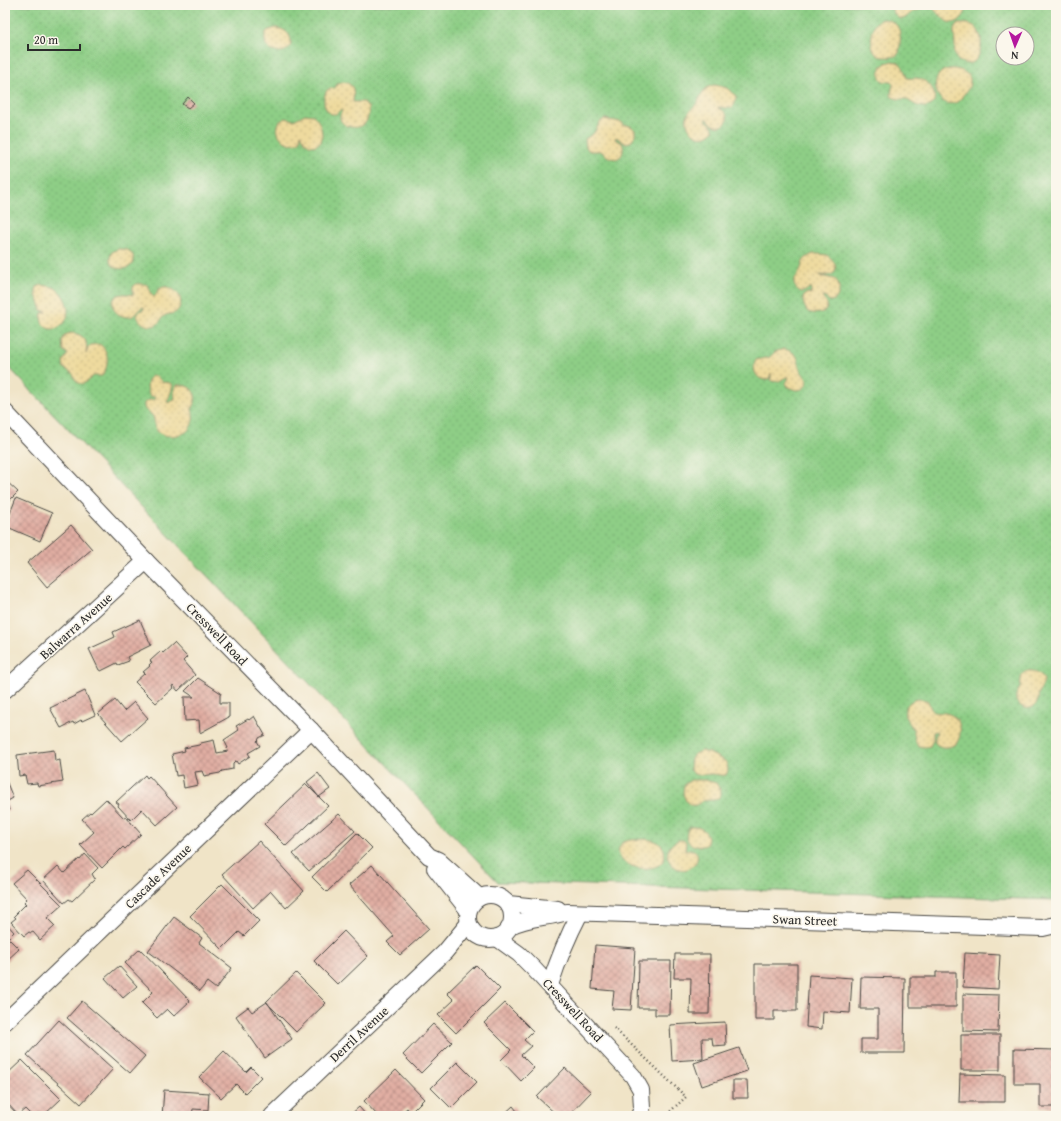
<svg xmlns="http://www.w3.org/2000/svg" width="1061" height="1121" font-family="'Gentium Book Plus',serif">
  <defs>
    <pattern id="grass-dots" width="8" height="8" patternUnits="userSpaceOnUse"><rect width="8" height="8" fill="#8ece86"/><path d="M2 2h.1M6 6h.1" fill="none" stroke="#7bb174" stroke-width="1.8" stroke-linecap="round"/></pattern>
    <pattern id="sand-dots" width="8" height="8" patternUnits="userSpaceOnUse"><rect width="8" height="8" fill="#eeda9e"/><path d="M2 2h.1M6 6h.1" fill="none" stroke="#cb8" stroke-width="1.8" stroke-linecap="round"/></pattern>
    <pattern id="building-cross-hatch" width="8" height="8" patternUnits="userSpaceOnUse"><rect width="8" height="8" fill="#e1aea3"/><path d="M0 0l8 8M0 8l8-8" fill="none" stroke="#b78e85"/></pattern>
  </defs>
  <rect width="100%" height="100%" fill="#fbf7ec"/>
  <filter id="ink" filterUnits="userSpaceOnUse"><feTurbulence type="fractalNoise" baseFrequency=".025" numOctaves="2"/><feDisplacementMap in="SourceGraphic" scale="8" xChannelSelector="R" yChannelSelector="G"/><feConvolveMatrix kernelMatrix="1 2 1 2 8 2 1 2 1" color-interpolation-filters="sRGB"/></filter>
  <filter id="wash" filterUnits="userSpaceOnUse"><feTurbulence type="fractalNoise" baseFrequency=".012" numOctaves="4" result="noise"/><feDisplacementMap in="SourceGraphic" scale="16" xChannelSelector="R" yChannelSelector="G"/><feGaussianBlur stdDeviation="0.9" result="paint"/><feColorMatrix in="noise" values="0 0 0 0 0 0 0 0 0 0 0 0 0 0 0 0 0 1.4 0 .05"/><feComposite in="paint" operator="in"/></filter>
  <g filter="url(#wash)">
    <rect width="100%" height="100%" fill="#f0e4c7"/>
    <path fill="url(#grass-dots)" stroke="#5c7c58" fill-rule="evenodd" d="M5 5H1056V900L498 882 5 363ZM1003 34H1027V58H1003Z"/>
    <g fill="url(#sand-dots)" stroke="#8c8264">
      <path d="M891 5H923C921 11 915 10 910 14 908 15 907 17 905 18 897 22 892 11 891 5Z"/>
      <path d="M932 5H967C967 14 958 26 948 22 945 21 943 17 940 15 936 12 934 10 932 5Z"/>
      <path d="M885 19C903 23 901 37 899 53L898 54C895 57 891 57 886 57 883 57 879 57 877 55 868 48 871 26 879 20Z"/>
      <path d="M959 24C963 24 968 23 972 25 988 31 982 73 961 62 958 61 956 59 955 55 954 52 955 49 955 46 955 41 954 36 954 30L956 26Z"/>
      <path d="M276 28C281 28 286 31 289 35 301 57 257 60 266 32L269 30Z"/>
      <path d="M892 61C904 62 903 69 907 78 910 79 913 78 916 78 929 80 938 92 933 104 923 111 914 104 906 99H898L892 97 891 94 893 84 892 82C879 82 878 78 881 67L886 63Z"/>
      <path d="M949 69C958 68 966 71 970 78 971 85 968 90 963 95 962 97 960 100 957 102 938 112 924 74 949 69Z"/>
      <path d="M342 82C355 83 354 92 353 102H364L368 107C373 136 339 129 340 117 340 114 341 113 342 111L340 110 336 114H331C323 108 322 99 327 90 334 86 334 92 337 84Z"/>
      <path d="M714 85C723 86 732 89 736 97 735 112 728 108 718 107V108C733 113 728 129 716 126 711 125 710 120 706 118V120C709 123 714 126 713 131 702 144 685 132 687 117 688 110 695 107 698 102 703 92 703 88 714 85Z"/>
      <path d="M305 114 313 115C320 121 324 132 321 142 311 150 305 144 301 134L300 141C288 150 271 134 280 121L286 118 294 120Z"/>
      <path d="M604 119 621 122 623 123V126C627 124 632 126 635 130V136L631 142 625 143 616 137 615 138V139L622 143C626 152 620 163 609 157 606 156 604 153 601 151H589L586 147 585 139 594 133 600 122Z"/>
      <path d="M118 249C124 249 129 249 132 254 143 273 100 275 112 252Z"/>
      <path d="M813 254C818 254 822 254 826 255 834 258 841 272 830 275 827 276 823 275 820 275V276L835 279C841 285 840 294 835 300L830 301 824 297H822C825 303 830 303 826 310 821 314 814 314 808 312 804 307 800 297 807 293L811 294V287C809 288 806 291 803 292 798 292 793 286 794 281 795 278 797 276 799 273 804 263 800 260 813 254Z"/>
      <path d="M136 284C154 283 146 288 154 297L155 296 158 290C163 286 167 286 172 289 181 293 184 305 176 312 172 315 168 313 164 316 161 318 160 323 156 325 148 329 138 322 137 315L140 311 144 309V307C137 308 136 317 129 317 107 317 106 288 133 295V287Z"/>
      <path d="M42 285C47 286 51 286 55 288 66 295 73 314 63 324 55 333 38 330 42 313L47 312 41 310C41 300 33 297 37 287Z"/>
      <path d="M70 333C85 334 88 341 86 354L88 348 91 345 99 344C110 350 109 367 102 376H93C88 382 80 388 75 379 73 376 74 375 72 373 70 371 66 370 64 368L63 361 68 354 63 350 62 341 65 335Z"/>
      <path d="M783 349C789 350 796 353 798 359 799 363 799 366 800 369 803 377 812 379 803 389L796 390 788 387 786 383 789 378 787 377C781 379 778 384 771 380V373L769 379C757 383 751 369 756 360L770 357 775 352Z"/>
      <path d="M152 376C158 376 158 378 162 382L170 383 173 385 170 395 167 402 168 403 171 401 175 400 174 389 177 385C186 384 197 389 195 400 195 403 193 405 192 408 192 413 193 410 193 415 194 419 192 426 189 429 184 437 160 439 156 429 155 427 155 423 154 420 153 410 143 415 144 403L150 400 156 399 155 397 150 396C147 392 145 380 152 376Z"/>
      <path d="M1027 671C1035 670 1042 673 1044 681 1043 686 1040 689 1039 693 1038 696 1039 699 1037 702 1034 709 1027 710 1021 706 1018 704 1016 702 1016 699 1015 694 1019 691 1020 687 1022 680 1019 674 1027 671Z"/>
      <path d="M918 699 926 700 928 701 931 709 933 712C939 713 944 712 949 714 962 719 963 734 956 744 948 748 942 749 935 743V738L937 732 935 731 933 732V740L930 746C911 751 917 735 912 727 910 723 907 721 905 716 903 707 910 700 918 699Z"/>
      <path d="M701 751 709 753 725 761C728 765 729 771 726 775 720 776 717 774 712 774 704 774 701 776 694 774L690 769 691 759 694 754Z"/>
      <path d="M691 780H705L716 783 720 789V796C715 802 710 799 703 801 697 804 698 806 690 805 684 800 681 792 685 784Z"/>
      <path d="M691 827C702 826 712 834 706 845 694 850 681 841 689 828Z"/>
      <path d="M631 840C641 839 660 837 664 850 665 854 665 858 663 861 654 875 614 868 619 848 621 842 625 841 631 840Z"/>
      <path d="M679 840H683L686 842 685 850H694L697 853C698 858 697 862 694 865 677 881 653 851 679 840Z"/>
    </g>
    <g id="blocks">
      <g fill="url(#building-cross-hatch)">
        <polygon points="188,97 194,103 188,108 182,104"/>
        <polygon points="5,480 18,492 5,505"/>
        <polygon points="16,498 52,513 40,541 5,526"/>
        <polygon points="71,525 92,549 47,587 27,563"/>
        <polygon points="140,620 151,645 127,657 129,661 118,665 117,663 101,671 99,670 89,649 115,637 113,632"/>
        <polygon points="174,643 187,657 183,661 195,675 178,691 173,685 172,687 173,688 156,703 135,682 145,673 143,672 150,666 149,665 152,662 150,661 161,651 163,653"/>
        <polygon points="198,678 221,693 220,695 220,703 229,703 229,717 200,733 199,720 185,721 184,697 194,697 185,691"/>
        <polygon points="85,691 95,715 82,721 81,720 74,724 73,722 61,728 50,708"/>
        <polygon points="115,700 124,711 134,702 148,718 122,741 98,714"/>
        <polygon points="254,716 265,735 259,738 259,739 257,741 260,746 248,753 250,756 238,764 236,761 235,761 233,763 233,769 222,771 220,773 204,776 202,771 195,772 198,785 184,788 182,775 176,776 176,775 172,754 185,751 184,748 199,745 201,743 214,740 217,753 228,751 227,748 228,748 224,740 239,730 236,726 248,719 249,720"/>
        <polygon points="54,750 55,761 60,760 60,761 63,782 38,786 37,783 27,784 25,775 19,776 17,755"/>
        <polygon points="318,773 330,789 319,797 307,782"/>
        <polygon points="145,775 147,778 149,776 177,807 157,825 142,809 131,820 118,806 119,804 116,802"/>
        <polygon points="5,778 13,798 6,802 9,810 5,812"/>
        <polygon points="306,784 328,806 286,846 264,824"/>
        <polygon points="106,799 124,818 126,817 141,834 125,849 123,847 102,868 80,845 94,832 82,819 90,812 91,813"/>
        <polygon points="339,814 355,831 309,871 293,854"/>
        <polygon points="357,833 372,848 327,892 312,877"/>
        <polygon points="259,841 304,891 286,908 271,891 253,908 222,874"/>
        <polygon points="85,854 98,868 92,874 95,879 72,901 69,899 64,903 43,880 58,866 64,873 79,859 80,860"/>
        <polygon points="372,865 429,929 400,955 387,942 394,936 349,885"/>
        <polygon points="27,870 62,905 47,918 55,926 40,940 33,932 31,933 29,932 24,936 11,922 16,918 14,916 26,904 24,902 27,899 12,883"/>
        <polygon points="222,884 259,921 244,936 239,932 222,949 190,916"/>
        <polygon points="174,917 202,938 199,943 232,968 216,989 207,982 200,991 148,951"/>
        <polygon points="5,922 14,932 8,938 19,949 5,962"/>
        <polygon points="344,931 368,956 338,985 314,961"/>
        <polygon points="595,945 635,948 631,1010 612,1009 614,991 592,989"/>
        <polygon points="140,949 190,1001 174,1016 167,1009 157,1018 142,1003 153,992 125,963"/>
        <polygon points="965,953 1000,955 998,989 963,987"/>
        <polygon points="675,954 710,954 709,1014 690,1014 691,978 674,978"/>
        <polygon points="639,961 671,961 670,1015 655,1015 655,1008 638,1008"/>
        <polygon points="755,964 797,964 797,1011 774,1011 774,1020 755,1020"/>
        <polygon points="476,965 500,989 456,1033 438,1015 454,1000 447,993"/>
        <polygon points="119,966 137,986 123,998 105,978"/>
        <polygon points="936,972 956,972 956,1007 910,1007 910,977 936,977"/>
        <polygon points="296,973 326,1003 296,1032 266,1002"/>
        <polygon points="809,975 852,978 850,1013 823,1011 822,1029 806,1027"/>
        <polygon points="861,977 905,978 904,1053 861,1053 861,1039 878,1039 878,1009 860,1009"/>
        <polygon points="963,994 999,995 998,1032 963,1031"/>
        <polygon points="82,1001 145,1056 130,1073 67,1018"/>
        <polygon points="267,1002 292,1039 265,1058 236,1016 248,1007 252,1012"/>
        <polygon points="505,1003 533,1031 524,1040 531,1046 521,1055 534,1068 521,1081 501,1060 511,1050 484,1023"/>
        <polygon points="59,1020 113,1069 81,1104 27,1055"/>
        <polygon points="725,1022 726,1045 713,1046 712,1038 702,1038 703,1059 672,1061 670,1025"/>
        <polygon points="433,1024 452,1042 421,1073 403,1055"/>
        <rect x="961" y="1035" width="39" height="35"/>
        <polygon points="739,1048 747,1071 702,1086 694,1063"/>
        <polygon points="1014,1049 1056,1050 1056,1107 1040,1107 1040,1084 1014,1084"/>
        <polygon points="224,1051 246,1072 251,1067 261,1077 245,1093 236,1084 221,1098 199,1077"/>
        <polygon points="22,1060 61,1099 43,1116 32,1116 25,1109 18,1115 5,1101 5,1076"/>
        <polygon points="457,1062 477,1082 451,1108 431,1088"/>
        <polygon points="565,1068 591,1092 568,1116 558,1116 537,1097"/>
        <polygon points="396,1070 424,1099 411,1112 407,1108 398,1116 378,1116 364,1101"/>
        <polygon points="960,1074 1005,1075 1005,1102 959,1102"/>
        <polygon points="733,1080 747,1080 748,1098 733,1098"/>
        <polygon points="164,1090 209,1093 208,1110 193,1109 192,1116 162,1116"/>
        <polygon points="513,1106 521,1116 502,1116"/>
        <polygon points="359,1107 367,1116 349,1116"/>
      </g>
    </g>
  </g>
  <g filter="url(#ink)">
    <use href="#blocks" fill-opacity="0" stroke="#494742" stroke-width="1"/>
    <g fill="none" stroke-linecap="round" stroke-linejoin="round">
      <defs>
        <g id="street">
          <polyline points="5,412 146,561 311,730 429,856 438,860 479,897"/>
          <polyline points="5,690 146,561"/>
          <polyline points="435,868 468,910"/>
          <circle cx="490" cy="917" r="22"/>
          <polyline points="508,904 558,909"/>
          <path d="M511 926C527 917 548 918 567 912L1043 928 1056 925"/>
          <polyline points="497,938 519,954 533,968 633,1076 641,1090 642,1108 639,1116"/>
          <path d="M550 985C558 960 568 936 580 913"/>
          <polyline points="5,1022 311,730"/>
          <polyline points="272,1116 445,952 468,924"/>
        </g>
      </defs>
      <use href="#street" stroke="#494742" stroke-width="18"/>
      <polyline stroke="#494742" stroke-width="2.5" stroke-dasharray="1 3" stroke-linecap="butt" points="614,1028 686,1097 665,1116"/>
      <use href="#street" stroke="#fff" stroke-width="16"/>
    </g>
  </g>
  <g text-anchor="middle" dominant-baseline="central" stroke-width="3.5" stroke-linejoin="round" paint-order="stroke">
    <g font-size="13" fill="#2b2b2b" stroke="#fbf7ec">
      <text transform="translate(76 626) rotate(-42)">Balwarra Avenue</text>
      <text transform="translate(217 634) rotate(46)">Cresswell Road</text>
      <text transform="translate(158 876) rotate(-44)">Cascade Avenue</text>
      <text transform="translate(805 920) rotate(2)">Swan Street</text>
      <text transform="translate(573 1010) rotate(47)">Cresswell Road</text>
      <text transform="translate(359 1034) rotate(-43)">Derril Avenue</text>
    </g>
  </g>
  <rect width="1061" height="1121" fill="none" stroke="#fbf7ec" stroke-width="20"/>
  <g transform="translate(1015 46) rotate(182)"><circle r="19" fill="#fbf7ec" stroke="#a8a59f"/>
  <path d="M0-3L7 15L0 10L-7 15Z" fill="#b5179e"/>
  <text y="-6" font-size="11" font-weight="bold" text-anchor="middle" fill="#2b2b2b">N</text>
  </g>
  <path d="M28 44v6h52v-6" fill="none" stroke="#2b2b2b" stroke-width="2"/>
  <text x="34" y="44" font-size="12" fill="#2b2b2b" stroke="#fbf7ec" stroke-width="3" paint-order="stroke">20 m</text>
</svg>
